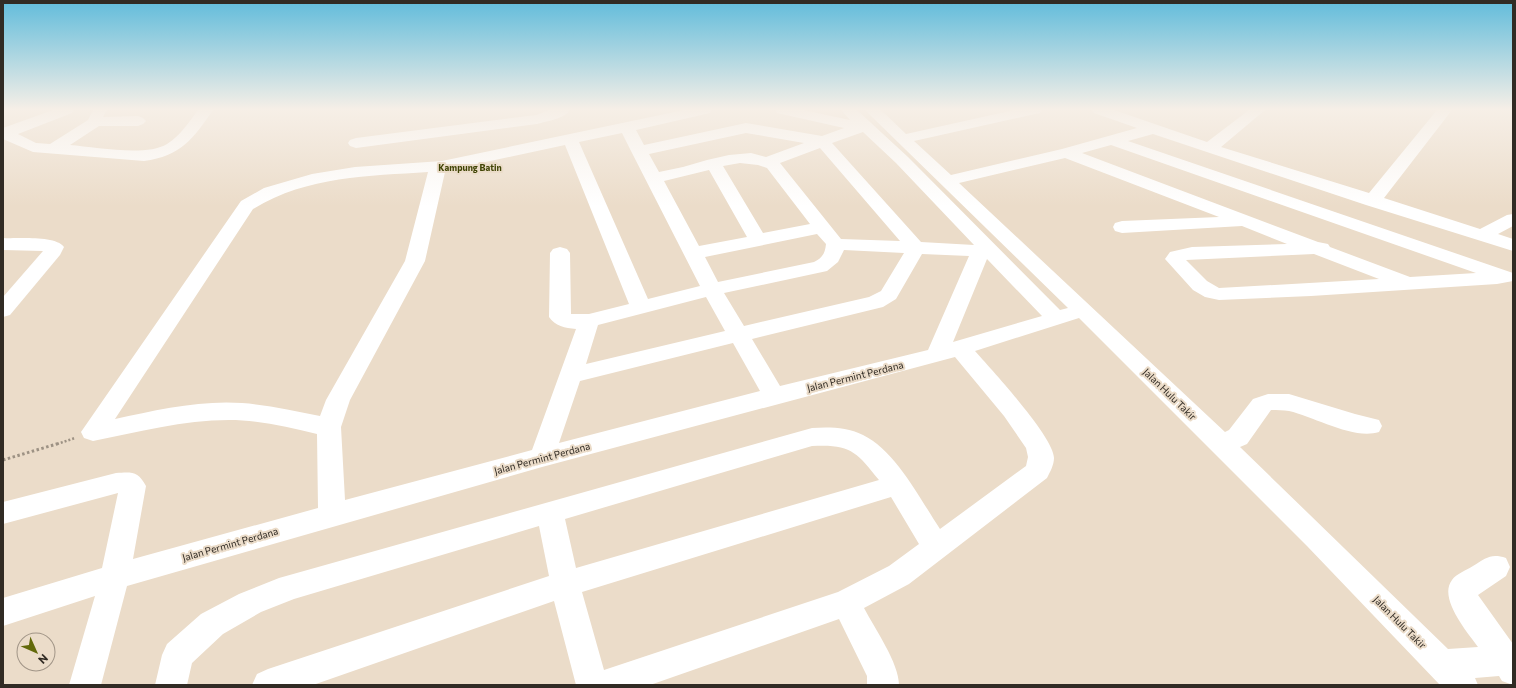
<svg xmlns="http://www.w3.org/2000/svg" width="1516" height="688" font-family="Commissioner,sans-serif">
  <rect width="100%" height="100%" fill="#ebdcc9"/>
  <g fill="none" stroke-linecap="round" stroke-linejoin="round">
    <polyline stroke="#9d9284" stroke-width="2.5" stroke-dasharray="2 2" stroke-linecap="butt" points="57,444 75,438"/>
    <polyline stroke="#9d9284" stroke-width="3" stroke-dasharray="2.5 2.5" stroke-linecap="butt" points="3,460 60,443"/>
    <g fill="#fff" fill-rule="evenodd">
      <path d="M53 110H74L72 113 18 134 36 143 50 144 88 120 93 110H107L103 117 138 116 143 118 146 121 143 124 138 126H99L70 145C95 147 146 157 167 144 180 136 189 122 198 110H213C193 139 181 156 144 161L33 152 3 139V128Z"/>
      <path d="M550 110H570C564 119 547 121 537 124L356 148 350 146 348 143 350 140 356 138 536 115Z"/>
      <path d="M684 110H712L710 113 636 130 644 145 746 123 822 136 844 128 777 113 775 110H803L850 120 841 110H857L908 157 1060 310 1068 308 865 110H881L906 134 1014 110H1042L1040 113 1035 114 914 141 951 175 1062 149 1137 128 1094 113 1092 110H1114L1207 142 1249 110H1265L1221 147 1369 193 1437 110H1452L1384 198 1480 229 1507 215 1513 214V226L1498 234 1513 239V251L1366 205 1153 134 1128 141 1513 273V281L1497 284 1311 296 1219 300 1205 297 1193 290 1165 259 1170 252 1192 247 1287 244 1242 226 1122 233 1115 231 1113 227 1115 223 1122 221 1219 217 1065 158 959 183 1225 432 1229 430 1253 399 1268 394H1289L1355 414 1379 420 1382 426 1379 432C1353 440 1315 417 1289 411 1284 410 1277 410 1271 410L1247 444 1240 447 1448 649 1478 647C1467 632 1438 598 1452 580 1456 574 1467 570 1473 566 1486 558 1491 553 1506 558L1510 567 1506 576 1478 595 1513 644V685L1502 681 1499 676 1475 678 1478 685H1440L1307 546 1079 318 975 351C991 369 1054 437 1054 458 1054 465 1050 472 1047 478L909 584 864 608C875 629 899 663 899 685H867V676L839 619 650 685H576L554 601 313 685H252L257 674 268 669 549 576 539 526 294 599 261 612 223 634 192 663 187 685H155L162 655 167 644 201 614 239 594 279 578 812 428C829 427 847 427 863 435 896 451 920 499 940 529L1026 466 1028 457 1026 448 1004 416 955 357 542 467 127 586 101 685H69L95 596 3 626V598L102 568 118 493 3 524V502L116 473C132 472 138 471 146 486L133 559 318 508 317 434C288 427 259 420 229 420 183 420 138 432 93 441L84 438 81 432 241 201 264 188 312 174 355 167 442 161ZM863 132 896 163 974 245 921 242 832 143ZM622 133 631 151 700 286 648 299 579 142ZM746 133 804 143 766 157 751 153 729 155 707 160 683 167 659 172 649 154ZM565 145 629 304 589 314H571L570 253 567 249 560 247 553 249 550 253 549 317C555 326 565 328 576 329L532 450 345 500 341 427 350 400 425 261 445 172 448 170ZM1111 145 1476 273 1410 277 1330 247 1328 244 1318 242 1082 153ZM820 148 900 241 841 239 780 163ZM740 163 758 165 767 168 810 224 763 233 723 166ZM709 170 747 237 699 246 664 181ZM428 172 405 261 326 400 320 416C294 411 269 405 242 403 200 400 156 410 115 419L253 209C307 176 368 176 428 172ZM817 234 826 244C825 254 822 258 814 262L718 282 705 257ZM844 250 904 253 881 291 869 297 744 326 724 293 827 271 838 262ZM922 254 969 256 928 350 780 386 752 339 883 307 896 299ZM1314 254 1379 279 1219 288 1207 281 1186 260ZM987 259 1042 316 953 342ZM706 297 725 331 586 364 598 325ZM733 343 760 391 559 443 580 381ZM812 446C850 444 856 451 879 480L576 568 565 519ZM891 497 919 544 889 566 838 592 604 670 582 592Z"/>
      <path d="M3 238C17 239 55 235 64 247L60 255 10 315 3 317V297L43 251 3 250Z"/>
    </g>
  </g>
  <linearGradient id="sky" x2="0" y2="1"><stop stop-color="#61bcdb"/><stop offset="0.53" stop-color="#f6efe7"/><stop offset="1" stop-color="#f6efe7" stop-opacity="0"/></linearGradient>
  <rect width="1516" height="206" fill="url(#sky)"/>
  <g text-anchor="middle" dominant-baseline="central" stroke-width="4" stroke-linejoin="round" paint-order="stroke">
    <g font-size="9" font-weight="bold" fill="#404405" stroke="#ebdcc9">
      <text x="470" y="167">Kampung Batin</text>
    </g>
    <g font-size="10" fill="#312b24" stroke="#ebdcc9">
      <text transform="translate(855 376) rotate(-14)">Jalan Permint Perdana</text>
      <text transform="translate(1170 394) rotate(44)">Jalan Hulu Takir</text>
      <text transform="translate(542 458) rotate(-15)">Jalan Permint Perdana</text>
      <text transform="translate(230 544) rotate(-16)">Jalan Permint Perdana</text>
      <text transform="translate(1400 622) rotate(45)">Jalan Hulu Takir</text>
    </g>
  </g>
  <rect width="1516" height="688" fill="none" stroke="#312b24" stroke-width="8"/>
  <g transform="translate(36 652) rotate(135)"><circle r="19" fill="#ebdcc9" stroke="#a19587"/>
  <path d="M0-3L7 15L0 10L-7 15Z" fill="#62690a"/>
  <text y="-6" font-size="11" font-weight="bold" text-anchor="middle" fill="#312b24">N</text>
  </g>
</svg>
